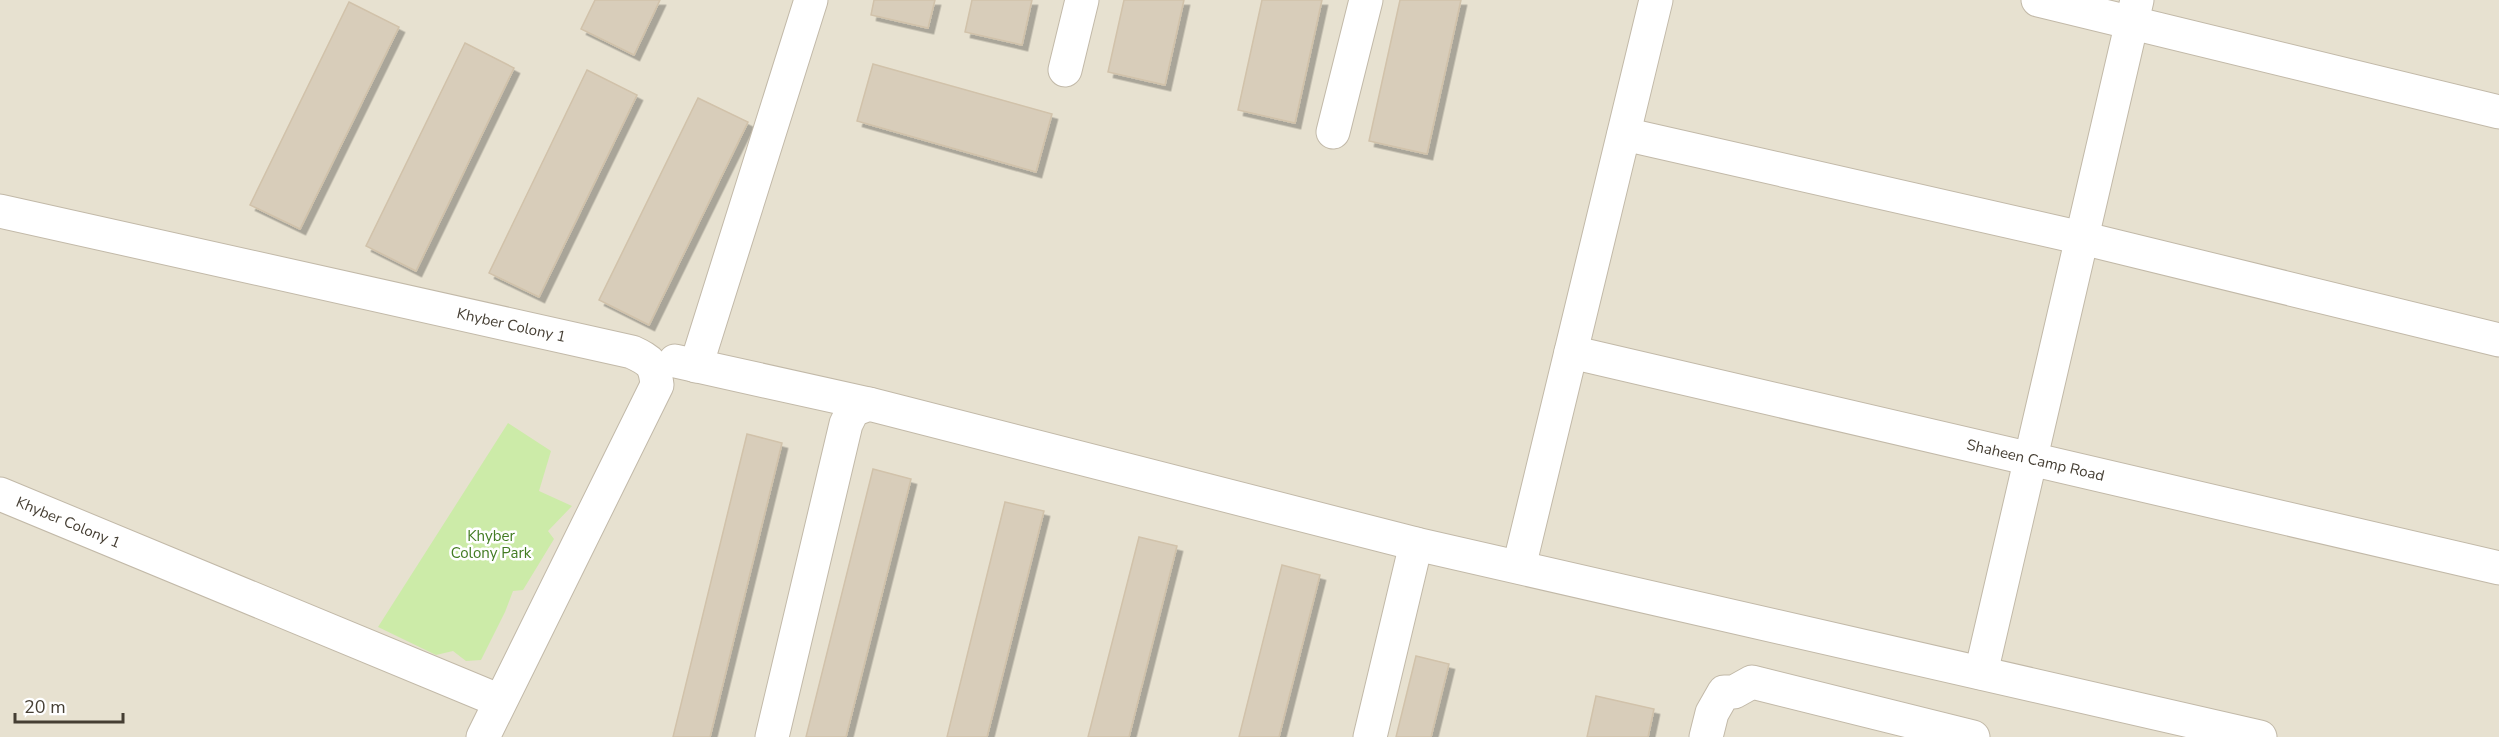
<svg xmlns="http://www.w3.org/2000/svg" width="2499" height="737" font-family="'Nunito Sans',sans-serif">
  <defs>
    <filter id="shadow"><feDropShadow dx="5.5" dy="5.5" stdDeviation="0" flood-color="#0004"/></filter>
  </defs>
  <rect width="100%" height="100%" fill="#f3eee3"/>
  <rect fill="#e7e1d0" x="0" y="0" width="2499" height="737"/>
  <polygon fill="#cceba8" points="508,423 551,451 539,491 572,506 548,531 554,539 523,590 513,591 505,612 481,660 466,661 453,651 436,655 378,627"/>
  <g fill="#d8cdba" stroke="#d1c2aa" stroke-width="1.5" filter="url(#shadow)">
    <polygon points="595,0 660,0 634,55 581,29"/>
    <polygon points="874,0 935,0 928,28 871,15"/>
    <polygon points="972,0 1032,0 1022,45 965,32"/>
    <polygon points="1124,0 1184,0 1165,85 1108,72"/>
    <polygon points="1262,0 1322,0 1295,123 1238,110"/>
    <polygon points="1400,0 1461,0 1427,154 1369,141"/>
    <polygon points="349,2 399,27 300,229 250,205"/>
    <polygon points="465,43 514,68 416,271 366,246"/>
    <polygon points="873,64 1052,114 1036,172 857,121"/>
    <polygon points="587,70 637,95 539,297 489,273"/>
    <polygon points="698,98 748,122 649,325 599,300"/>
    <polygon points="747,434 782,443 710,737 673,737"/>
    <polygon points="873,469 911,479 846,737 806,737"/>
    <polygon points="1005,502 1044,511 987,737 947,737"/>
    <polygon points="1139,537 1177,546 1129,737 1088,737"/>
    <polygon points="1282,565 1320,575 1279,737 1239,737"/>
    <polygon points="1416,656 1449,664 1431,737 1396,737"/>
    <polygon points="1596,696 1654,709 1648,737 1587,737"/>
  </g>
  <g fill="none" stroke-linecap="round" stroke-linejoin="round">
    <defs>
      <g id="minor">
        <polyline points="2038,0 2499,112"/>
        <polyline points="1065,70 1082,0"/>
        <polyline points="1333,132 1366,0"/>
        <polyline points="1624,134 2082,238 2499,340"/>
        <path id="s1" d="M0 211 632 352C651 361 655 364 657 385L483 737"/>
        <path id="s2" d="M1571 352 2499 568"/>
        <polyline points="675,361 869,404"/>
        <polyline points="696,366 811,0"/>
        <path id="s3" d="M0 494 500 701"/>
        <polyline points="1519,567 1656,0"/>
        <polyline points="1981,673 2137,0"/>
        <polyline points="772,737 846,424 853,410 869,404 1416,544 2260,737"/>
        <polyline points="1370,737 1416,544"/>
        <polyline points="1706,737 1712,713 1724,692 1734,692 1752,682 1973,737"/>
      </g>
    </defs>
    <use href="#minor" stroke="#c2b9a8" stroke-width="35"/>
    <use href="#minor" stroke="#fff" stroke-width="33"/>
  </g>
  <g text-anchor="middle" dominant-baseline="central" stroke-width="5" stroke-linejoin="round" paint-order="stroke">
    <g font-size="15" fill="#453e33" stroke="#fff">
      <text stroke="none"><textPath href="#s1" startOffset="524">Khyber Colony 1</textPath></text>
      <text stroke="none"><textPath href="#s2" startOffset="477">Shaheen Camp Road</textPath></text>
      <text stroke="none"><textPath href="#s3" startOffset="74">Khyber Colony 1</textPath></text>
    </g>
    <g font-size="15" fill="#427b22" stroke="#fff">
      <text x="491" y="536">Khyber<tspan x="491" dy="17">Colony Park</tspan></text>
    </g>
  </g>
  <path d="M15 713v9h108v-9" fill="none" stroke="#453e33" stroke-width="3"/>
  <text x="24" y="713" font-size="18" fill="#453e33" stroke="#ffffff" stroke-width="4.5" paint-order="stroke">20 m</text>
</svg>
